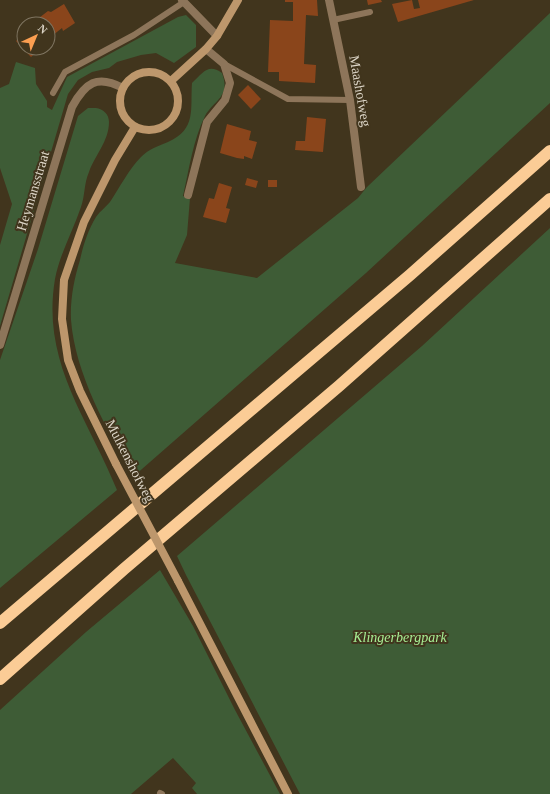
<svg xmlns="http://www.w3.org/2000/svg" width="550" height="794" font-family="Georgia,serif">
  <rect width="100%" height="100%" fill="#41351d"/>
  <g fill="#3e5c36">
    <path d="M550 13V103L366 273 134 476C107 431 75 373 71 320 70 300 74 279 80 260 83 246 88 230 96 217 100 211 106 207 110 202 120 187 129 169 141 157 149 149 158 146 168 142 197 129 190 109 192 83 203 73 208 63 222 73 231 97 214 100 205 116 193 140 189 170 183 196L190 198 187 235 175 263 257 278 358 198 367 187Z"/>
    <polygon points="186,15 196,25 196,47 174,63 156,53 141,55 117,62 109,68 92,72 78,80 68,94 0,326 0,245 12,204 0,168 0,88 9,84 16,62 35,68 36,84 47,101 47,107 52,110 67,77 178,17"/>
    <path d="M96 108C103 109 109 114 109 122 109 141 95 155 89 172 84 183 85 196 81 207 73 231 60 253 55 279 41 362 88 418 117 490L0 588V360L38 249 78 116 88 108Z"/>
    <polygon points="550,228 550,794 300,794 186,575 177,556 422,346"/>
    <polygon points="160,570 193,626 235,710 280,794 197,794 192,788 196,783 173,758 131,794 0,794 0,710 86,632"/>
  </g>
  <g fill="#8a451b">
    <polygon points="285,0 317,0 318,16 306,15 304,64 316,65 315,83 279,81 279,72 268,72 270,20 293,21 293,2 285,2"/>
    <polygon points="367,0 381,0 382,2 368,5"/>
    <polygon points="412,0 414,9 420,8 418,0 474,0 398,22 392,4"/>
    <polygon points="64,4 75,23 63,31 62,28 48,39 48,24 31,24 48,11 51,12"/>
    <polygon points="24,33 24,48 40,48 31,57 16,41"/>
    <polygon points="248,85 261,99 251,109 238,95"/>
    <polygon points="307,117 326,119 323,152 295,150 296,141 305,141"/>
    <polygon points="227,124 251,131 249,140 257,142 252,159 244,156 244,159 237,158 220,153"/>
    <polygon points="247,178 258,181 256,188 245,185"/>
    <rect x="268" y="180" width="9" height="7"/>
    <polygon points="219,183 232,187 226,208 230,209 226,223 203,217 209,198 214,199"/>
  </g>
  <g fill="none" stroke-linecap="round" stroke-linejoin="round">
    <g stroke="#8d755a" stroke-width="6">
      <polyline points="333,20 370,12"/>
      <polyline points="224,64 288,99 350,100"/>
      <polyline points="53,93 65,72 134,35 184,2"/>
      <polyline points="160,793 162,794"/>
    </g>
    <g stroke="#8d755a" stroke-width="8">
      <polyline points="182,0 217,36"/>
      <polyline points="329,0 350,100 361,187"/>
      <polyline points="188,195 207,122 225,100 230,83 224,64 206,49"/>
      <path d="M0 345 72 107C85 83 97 74 123 88"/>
    </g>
    <g stroke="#bd976c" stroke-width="8">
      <circle cx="149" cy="101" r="29"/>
      <polyline points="171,81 206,49 217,36 238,0"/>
      <polyline points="116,464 80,391 68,360 62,319 64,280 84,222 115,160 135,127"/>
      <polyline points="178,581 288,794"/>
    </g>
    <g stroke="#fbcc96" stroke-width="12">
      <polyline points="0,623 410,275 550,151"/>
      <polyline points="0,679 124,569 339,386 550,199"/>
    </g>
    <polyline stroke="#bd976c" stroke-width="8" points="116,464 178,581"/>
  </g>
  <g text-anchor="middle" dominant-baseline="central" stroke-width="4" stroke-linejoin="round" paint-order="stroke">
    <g font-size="14" fill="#dbd4c6" stroke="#41351d">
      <text transform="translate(360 91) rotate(80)">Maashofweg</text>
      <text transform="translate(33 191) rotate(-73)">Heymansstraat</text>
      <text transform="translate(130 461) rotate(63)">Mulkenshofweg</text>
    </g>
    <g font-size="14" font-style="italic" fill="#a6ed93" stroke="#41351d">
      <text x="400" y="637">Klingerbergpark</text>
    </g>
  </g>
  <g transform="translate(36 36) rotate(44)"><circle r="19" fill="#41351d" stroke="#7f7561"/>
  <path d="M0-3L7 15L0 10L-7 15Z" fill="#fb9e51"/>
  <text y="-6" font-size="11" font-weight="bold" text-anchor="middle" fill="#dbd4c6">N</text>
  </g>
</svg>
